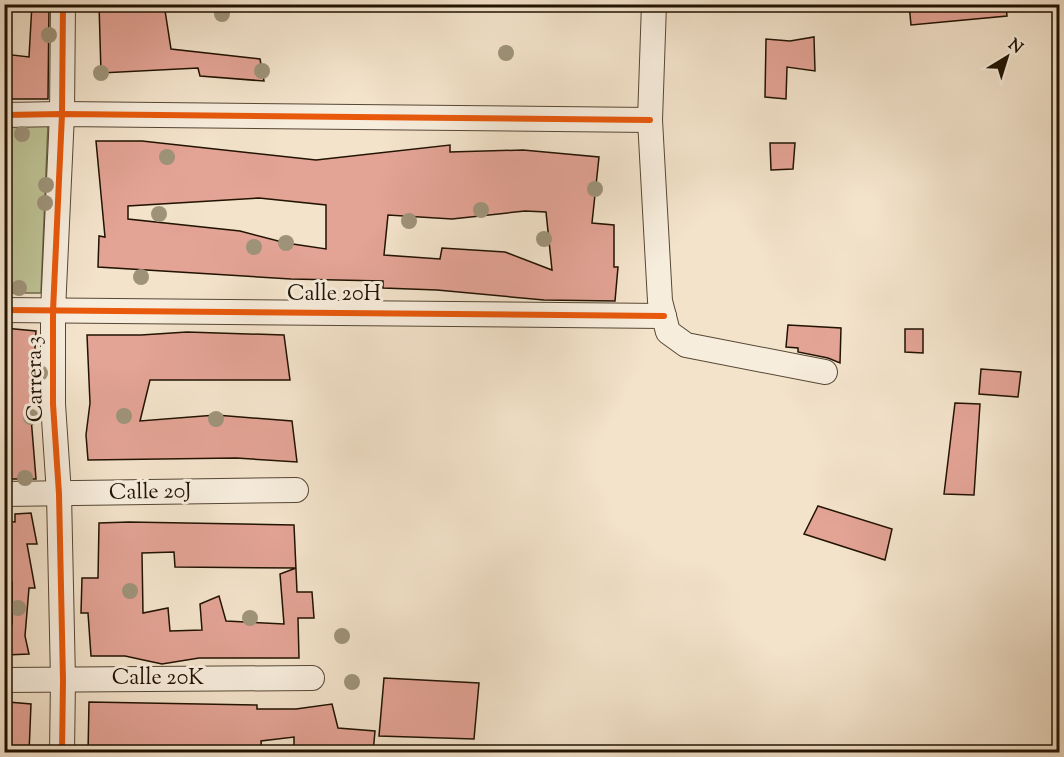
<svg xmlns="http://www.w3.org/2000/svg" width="1064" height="757" font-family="'Sorts Mill Goudy',serif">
  <rect width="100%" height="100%" fill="#f3e3cb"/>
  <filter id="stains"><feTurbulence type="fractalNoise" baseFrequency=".00333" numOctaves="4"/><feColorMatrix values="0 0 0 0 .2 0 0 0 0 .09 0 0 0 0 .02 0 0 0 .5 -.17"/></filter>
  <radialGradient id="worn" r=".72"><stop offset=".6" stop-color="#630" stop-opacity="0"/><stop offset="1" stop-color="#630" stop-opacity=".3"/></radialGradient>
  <polygon fill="#bec396" stroke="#706b4c" stroke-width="1.5" points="48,125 41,293 5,293 4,126"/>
  <g fill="#e3a395" stroke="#211302" stroke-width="1.5" fill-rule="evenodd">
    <polygon points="32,4 49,4 48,99 4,99 4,54 29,57"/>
    <polygon points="99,4 164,4 171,49 260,59 264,81 200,76 198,68 101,73"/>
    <polygon points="909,4 1006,4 1007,16 911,25"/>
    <polygon points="814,37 815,71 787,67 786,99 765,97 766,39 790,41"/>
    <path d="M96 141H142L316 160 450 145V152L523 150 599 157 592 223 614 225V267H618L615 301 544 300 437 290 383 288V281L291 279 98 267 99 236 105 237ZM259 198 326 205V249L286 243 240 231 128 219V206ZM525 211 546 212 552 270 505 252 442 248 440 259 384 255 388 215 452 219Z"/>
    <polygon points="770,143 795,143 793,169 771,170"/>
    <polygon points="788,325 841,328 840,363 828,358 798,352 798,348 786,347"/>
    <polygon points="4,328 36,331 31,417 36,479 4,479"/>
    <polygon points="905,329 923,329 923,353 905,352"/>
    <polygon points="187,332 284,335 290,380 150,380 140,421 216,415 292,421 297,462 236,458 88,460 86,435 90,403 87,335 141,335"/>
    <polygon points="981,369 1021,372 1018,397 979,394"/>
    <polygon points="955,403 980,404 974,495 944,494"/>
    <polygon points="818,506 892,529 885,560 804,534"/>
    <polygon points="31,513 37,544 27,544 35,588 29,588 25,636 29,654 6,655 6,624 12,624 12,582 4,582 4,521 15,522 15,514"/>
    <path d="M129 522 294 525 297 592H312L314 618H298L299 658H199L162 664 125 656H91L88 613H81L82 578H98L99 523ZM174 552 175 567 296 568 280 574 284 624 226 621 219 596 200 604 202 630 170 631 168 608 143 613 142 553Z"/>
    <polygon points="384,678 479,683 474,739 379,736"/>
    <polygon points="8,702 31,704 29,753 6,753"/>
    <polygon points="89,702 257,705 257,709 296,709 332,704 338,728 375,731 373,753 294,753 294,737 261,741 262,753 88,753"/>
  </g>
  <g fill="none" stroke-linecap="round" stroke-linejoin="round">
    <defs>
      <g id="minor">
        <polyline points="654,4 650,120 660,301 668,332 686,345 825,372"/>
        <polyline points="4,115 62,114 650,120"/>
        <polyline points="4,310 664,316"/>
        <polyline points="4,494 296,490"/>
        <polyline points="4,680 312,678"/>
        <polyline points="62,752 63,680 59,494 53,404 53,311 62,114 63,4"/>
      </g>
    </defs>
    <use href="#minor" stroke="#564734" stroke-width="26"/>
    <use href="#minor" stroke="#f7eddd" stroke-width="24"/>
    <defs>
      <g id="cycleway">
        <polyline points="4,115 62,114 650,120"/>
        <polyline points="4,310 664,316"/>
        <polyline points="62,752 63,680 59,494 53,404 53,311 62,114 63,4"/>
      </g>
    </defs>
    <use href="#cycleway" stroke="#f7eddd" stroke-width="10"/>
    <use href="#cycleway" stroke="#e8590c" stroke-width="6"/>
  </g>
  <g fill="#9e9379">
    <circle cx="222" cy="14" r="8"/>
    <circle cx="49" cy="35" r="8"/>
    <circle cx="506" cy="53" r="8"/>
    <circle cx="262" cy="71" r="8"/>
    <circle cx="101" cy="73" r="8"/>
    <circle cx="22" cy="134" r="8"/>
    <circle cx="167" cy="157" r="8"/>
    <circle cx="46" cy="185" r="8"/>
    <circle cx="595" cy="189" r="8"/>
    <circle cx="45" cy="203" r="8"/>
    <circle cx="481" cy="210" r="8"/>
    <circle cx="159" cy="214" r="8"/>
    <circle cx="409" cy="221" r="8"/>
    <circle cx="544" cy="239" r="8"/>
    <circle cx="286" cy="243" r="8"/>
    <circle cx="254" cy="247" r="8"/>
    <circle cx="141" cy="277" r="8"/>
    <circle cx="19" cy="288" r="8"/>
    <circle cx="40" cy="373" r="8"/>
    <circle cx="124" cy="416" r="8"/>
    <circle cx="31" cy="417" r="8"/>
    <circle cx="216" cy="419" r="8"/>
    <circle cx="25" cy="478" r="8"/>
    <circle cx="130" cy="591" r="8"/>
    <circle cx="18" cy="608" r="8"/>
    <circle cx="250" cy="618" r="8"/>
    <circle cx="342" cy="636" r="8"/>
    <circle cx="352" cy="682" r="8"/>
  </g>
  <g text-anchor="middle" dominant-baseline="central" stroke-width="6" stroke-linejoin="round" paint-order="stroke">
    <g font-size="22" fill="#211302" stroke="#f7eddd">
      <text x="334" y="295">Calle 20H</text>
      <text transform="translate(36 379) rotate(-91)">Carrera 3</text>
      <text transform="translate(150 493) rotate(-1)">Calle 20J</text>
      <text x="158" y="679">Calle 20K</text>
    </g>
  </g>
  <rect width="1064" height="757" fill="none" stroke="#f3e3cb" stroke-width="24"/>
  <rect x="6" y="6" width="1052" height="745" fill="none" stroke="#211302" stroke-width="3"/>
  <rect x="12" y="12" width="1040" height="733" fill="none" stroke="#211302" stroke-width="1.5"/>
  <g transform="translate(1007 57) rotate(38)" stroke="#f7eddd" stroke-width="4.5" paint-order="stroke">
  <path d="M0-4.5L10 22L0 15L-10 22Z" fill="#211302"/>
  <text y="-9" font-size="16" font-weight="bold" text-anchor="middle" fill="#211302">N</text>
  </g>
  <rect width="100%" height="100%" filter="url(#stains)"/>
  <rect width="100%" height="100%" fill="url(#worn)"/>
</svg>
